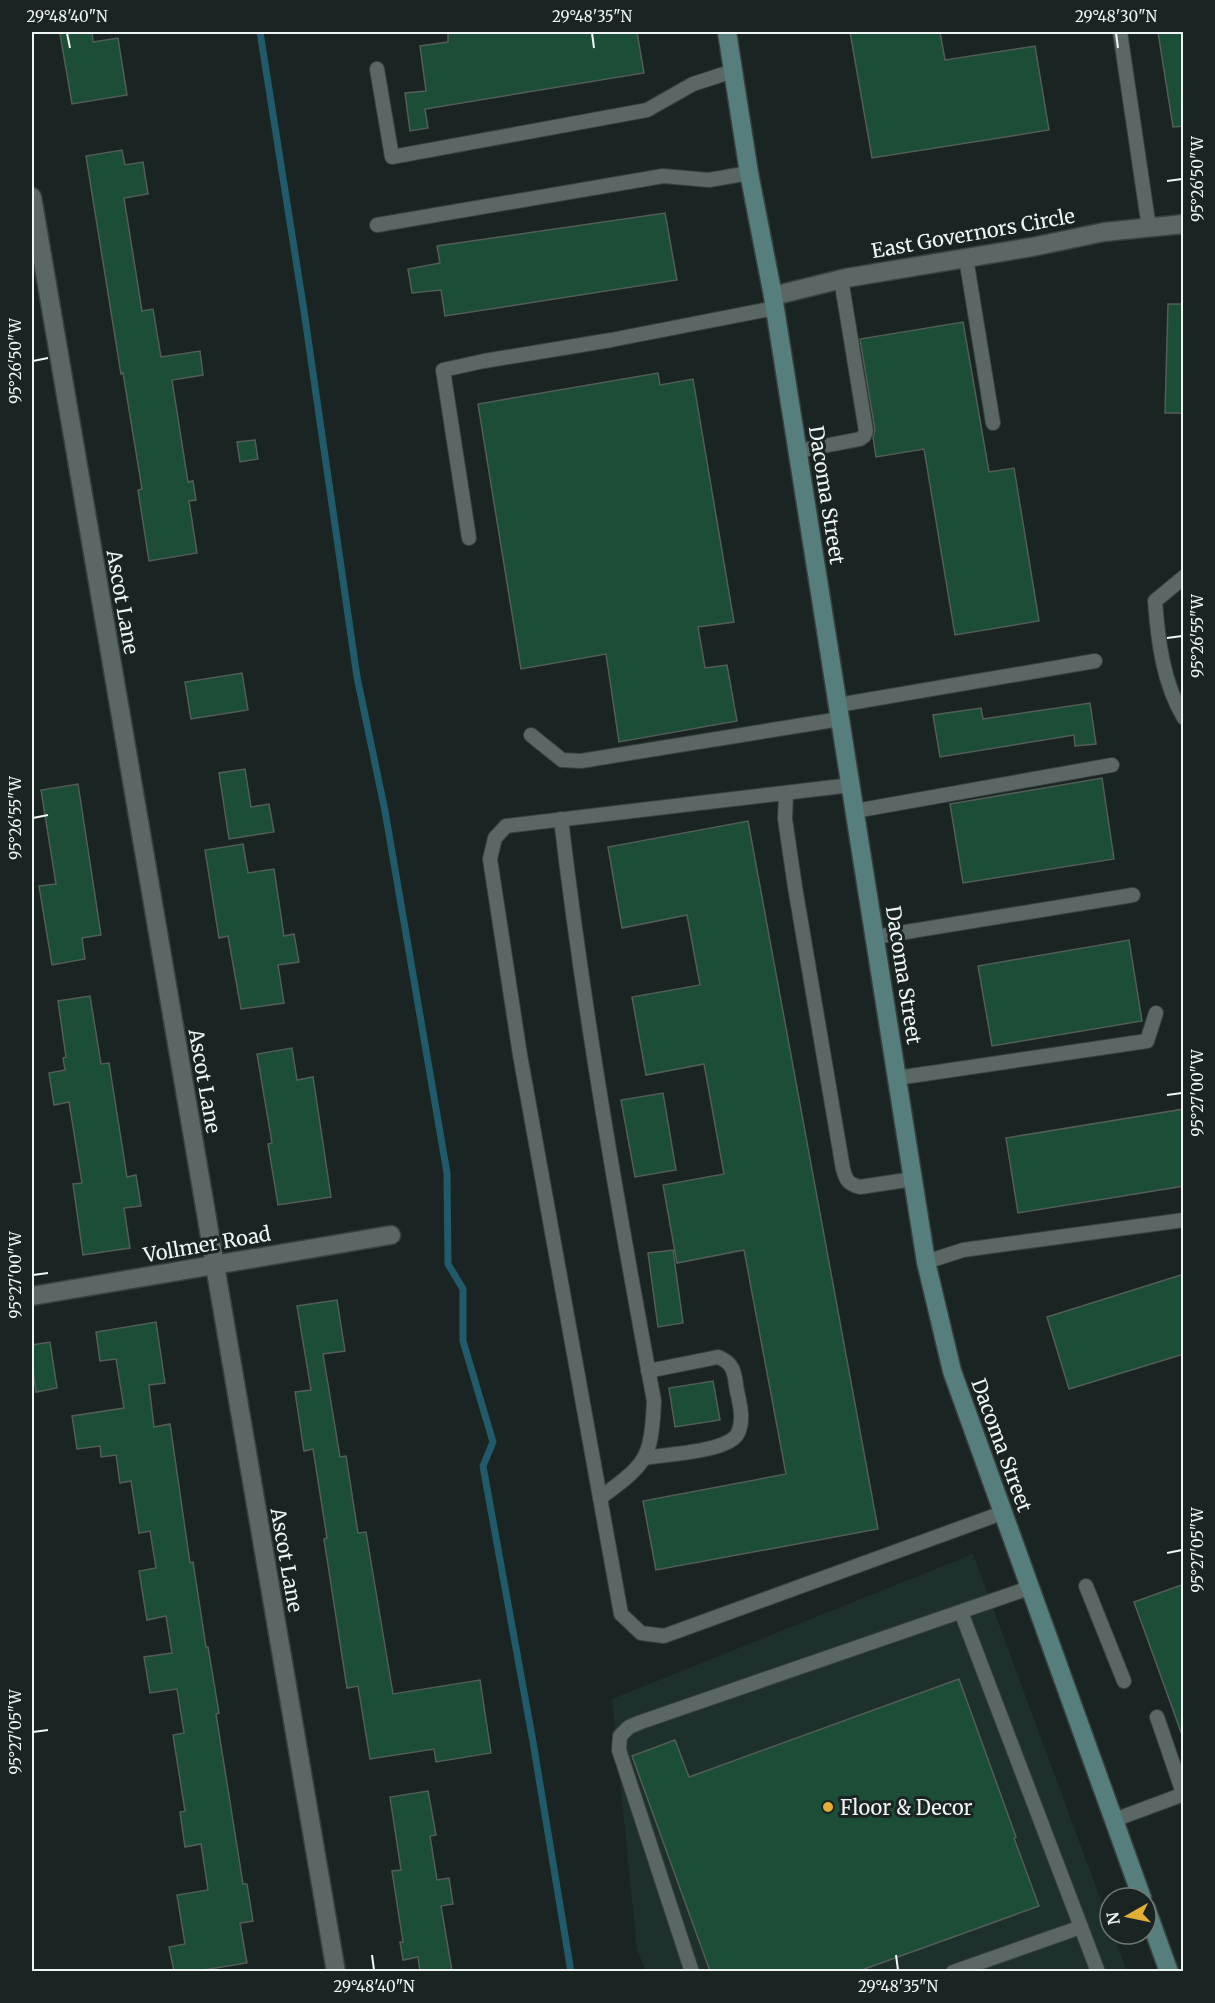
<svg xmlns="http://www.w3.org/2000/svg" width="1215" height="2003" font-family="Merriweather,serif">
  <rect width="100%" height="100%" fill="#1a2523"/>
  <polygon fill="#1d302c" points="973,1554 1110,1925 1110,1934 1113,1934 1127,1971 646,1971 637,1950 612,1699"/>
  <g fill="none" stroke-linecap="round" stroke-linejoin="round">
    <polyline stroke="#215a6b" stroke-width="7" points="260,32 304,311 357,677 385,811 447,1173 448,1264 463,1289 463,1341 493,1442 483,1466 533,1742 571,1972"/>
  </g>
  <g fill="#1c4d37" stroke="#535d58" stroke-width="1.5">
    <polygon points="73,32 92,32 93,42 118,38 127,95 72,104 60,34"/>
    <polygon points="448,32 637,32 644,73 425,109 428,128 410,131 405,93 426,91 420,46 448,42"/>
    <polygon points="850,32 940,32 945,60 1035,46 1049,130 872,158"/>
    <polygon points="1158,32 1184,32 1184,126 1173,127"/>
    <polygon points="122,150 125,165 143,162 148,194 124,198 142,311 153,309 161,357 200,351 203,375 172,380 188,482 193,481 196,500 189,501 197,553 149,561 138,490 142,489 123,373 121,374 86,156"/>
    <polygon points="665,213 677,280 445,316 441,290 412,293 408,269 440,263 437,246"/>
    <polygon points="1168,304 1184,304 1184,413 1165,413"/>
    <polygon points="963,322 989,472 1014,468 1039,621 955,635 924,449 876,457 873,437 875,430 860,339"/>
    <polygon points="658,373 660,385 693,379 734,622 698,627 705,668 727,665 737,721 619,742 606,654 521,669 478,404"/>
    <polygon points="255,440 258,459 240,462 237,442"/>
    <polygon points="242,673 248,710 191,719 185,682"/>
    <polygon points="1090,703 1096,744 1075,746 1074,735 940,757 933,715 981,708 983,719"/>
    <polygon points="245,769 251,807 269,804 274,832 229,839 219,773"/>
    <polygon points="1102,778 1114,859 963,883 950,804"/>
    <polygon points="78,784 101,935 82,938 85,959 52,965 39,886 56,884 41,790"/>
    <polygon points="748,821 878,1529 656,1570 643,1501 786,1474 744,1250 677,1263 663,1185 724,1174 704,1064 646,1075 632,997 700,985 687,915 622,928 608,847"/>
    <polygon points="243,844 248,873 274,869 284,936 294,934 299,962 278,965 284,1003 241,1009 228,936 219,938 205,850"/>
    <polygon points="1129,940 1142,1021 992,1046 978,966"/>
    <polygon points="90,996 101,1064 109,1063 127,1177 136,1175 141,1206 124,1208 130,1248 83,1255 73,1184 82,1183 69,1102 54,1105 49,1073 65,1070 63,1058 66,1057 58,1001"/>
    <polygon points="292,1048 297,1080 313,1077 331,1197 278,1205 268,1144 272,1143 257,1054"/>
    <polygon points="663,1093 676,1170 635,1177 621,1100"/>
    <polygon points="1184,1109 1184,1186 1018,1213 1006,1138"/>
    <polygon points="673,1250 683,1323 658,1327 648,1253"/>
    <polygon points="1184,1274 1184,1354 1069,1389 1047,1317"/>
    <polygon points="337,1300 345,1351 323,1354 340,1457 346,1456 358,1533 366,1532 393,1694 480,1680 491,1753 436,1762 434,1749 370,1759 358,1686 347,1688 324,1539 327,1538 313,1449 304,1451 295,1392 311,1390 297,1306"/>
    <polygon points="156,1322 165,1383 149,1385 154,1427 170,1424 190,1563 193,1562 206,1647 208,1647 219,1713 216,1714 243,1884 247,1884 253,1921 240,1923 247,1963 197,1971 174,1971 169,1947 185,1944 177,1895 208,1890 201,1844 185,1847 180,1812 185,1811 173,1735 184,1733 177,1689 150,1693 144,1657 172,1653 166,1616 147,1620 139,1571 156,1568 150,1531 139,1533 131,1481 120,1483 116,1455 101,1457 100,1446 77,1449 72,1416 124,1408 116,1359 100,1361 96,1332"/>
    <polygon points="50,1342 57,1388 36,1392 32,1365 32,1345"/>
    <polygon points="713,1381 720,1420 675,1427 669,1388"/>
    <polygon points="1184,1584 1184,1732 1181,1732 1134,1602"/>
    <polygon points="959,1679 1016,1837 1014,1838 1039,1906 859,1971 710,1971 632,1756 675,1740 689,1777"/>
    <polygon points="428,1791 436,1835 430,1836 437,1880 449,1878 453,1904 441,1906 452,1971 420,1971 418,1957 403,1960 400,1942 403,1942 392,1871 401,1870 390,1797"/>
  </g>
  <g fill="none" stroke-linecap="round" stroke-linejoin="round">
    <defs>
      <g id="service">
        <polyline points="1120,32 1149,228"/>
        <polyline points="377,69 392,157 647,110 693,84 733,71"/>
        <polyline points="377,225 663,176 709,180 749,173"/>
        <polyline points="966,258 993,423"/>
        <polyline points="798,451 860,439 864,436 866,431 841,279"/>
        <polyline points="469,538 443,370 484,361 611,340 775,308"/>
        <path d="M1184 577 1155 601C1158 641 1163 683 1184 718"/>
        <polyline points="838,705 1095,661"/>
        <polyline points="531,735 562,760 581,761 840,719"/>
        <polyline points="851,785 506,826 495,838 490,859 520,1055 621,1614 641,1633 664,1636 1002,1513"/>
        <path d="M786 793 785 819 795 887 843 1169C846 1180 848 1184 860 1187L913 1179"/>
        <polyline points="855,811 1112,765"/>
        <path d="M561 819C584 1014 618 1208 654 1401 651 1460 647 1463 600 1498"/>
        <polyline points="875,937 1133,895"/>
        <polyline points="897,1078 1147,1041 1156,1013"/>
        <polyline points="926,1262 963,1250 1184,1220"/>
        <path d="M645 1458C666 1454 729 1452 738 1433 744 1420 740 1404 737 1391 734 1375 736 1364 718 1357L648 1371"/>
        <polyline points="1086,1586 1124,1681"/>
        <polyline points="961,1612 1081,1927"/>
        <polyline points="1157,1717 1184,1796"/>
        <polyline points="1114,1820 1184,1794"/>
        <polyline points="692,1972 619,1750 620,1736 629,1727 641,1722 1029,1588"/>
        <polyline points="953,1972 1081,1927 1098,1972"/>
      </g>
      <g id="minor">
        <polyline points="32,197 336,1972"/>
        <polyline points="32,1296 391,1235"/>
      </g>
      <polyline id="tertiary" points="773,296 846,278 1032,247 1104,232 1184,224"/>
      <g id="secondary">
        <polyline points="727,32 749,173 773,296 926,1262 952,1371 1142,1898"/>
        <polyline points="1146,1908 1169,1972"/>
      </g>
    </defs>
    <use href="#service" stroke="#38413f" stroke-width="16"/>
    <use href="#minor" stroke="#38413f" stroke-width="21"/>
    <use href="#tertiary" stroke="#38413f" stroke-width="21"/>
    <use href="#secondary" stroke="#38413f" stroke-width="21"/>
    <use href="#service" stroke="#5b6764" stroke-width="14"/>
    <use href="#minor" stroke="#5b6764" stroke-width="18"/>
    <use href="#tertiary" stroke="#5b6764" stroke-width="18"/>
    <use href="#secondary" stroke="#557e7d" stroke-width="18"/>
  </g>
  <path fill="none" stroke="#eff6f5" stroke-width="2" d="M67 33 70 48M592 33 594 48M1116 33 1118 48M1167 181 1182 179M33 361 48 358M1167 638 1182 636M33 818 48 815M1167 1095 1182 1093M33 1275 48 1273M1167 1553 1182 1550M33 1732 48 1730M372 1955 374 1970M896 1955 898 1970"/>
  <circle fill="#e2af34" stroke="#1a2523" stroke-width="2" cx="828" cy="1807" r="6"/>
  <g text-anchor="middle" dominant-baseline="central" stroke-width="6" stroke-linejoin="round" paint-order="stroke">
    <g font-size="20" fill="#eff6f5" stroke="#1a2523">
      <text transform="translate(973 233) rotate(-10)">East Governors Circle</text>
      <text transform="translate(827 495) rotate(81)">Dacoma Street</text>
      <text transform="translate(123 602) rotate(80)">Ascot Lane</text>
      <text transform="translate(904 975) rotate(81)">Dacoma Street</text>
      <text transform="translate(205 1081) rotate(80)">Ascot Lane</text>
      <text transform="translate(207 1244) rotate(-10)">Vollmer Road</text>
      <text transform="translate(1002 1445) rotate(70)">Dacoma Street</text>
      <text transform="translate(287 1560) rotate(80)">Ascot Lane</text>
    </g>
    <g font-size="20" fill="#eff6f5" stroke="#1a2523" text-anchor="start">
      <text x="840" y="1807">Floor &amp; Decor</text>
    </g>
  </g>
  <rect width="1215" height="2003" fill="none" stroke="#1a2523" stroke-width="66"/>
  <g transform="translate(1128 1916) rotate(261)"><circle r="28" fill="#1a2523" stroke="#6f7977" stroke-width="1.5"/>
  <path d="M0-4.5L10 22L0 15L-10 22Z" fill="#e2af34"/>
  <text y="-9" font-size="16" font-weight="bold" text-anchor="middle" fill="#eff6f5">N</text>
  </g>
  <rect x="33" y="33" width="1149" height="1937" fill="none" stroke="#eff6f5" stroke-width="2"/>
  <g font-size="15" text-anchor="middle" fill="#eff6f5">
    <text x="67" y="22">29°48'40"N</text>
    <text x="592" y="22">29°48'35"N</text>
    <text x="1116" y="22">29°48'30"N</text>
    <text transform="translate(1198 179) rotate(-90)" y="5">95°26'50"W</text>
    <text transform="translate(16 361) rotate(-90)" y="5">95°26'50"W</text>
    <text transform="translate(1198 636) rotate(-90)" y="5">95°26'55"W</text>
    <text transform="translate(16 818) rotate(-90)" y="5">95°26'55"W</text>
    <text transform="translate(1198 1093) rotate(-90)" y="5">95°27'00"W</text>
    <text transform="translate(16 1275) rotate(-90)" y="5">95°27'00"W</text>
    <text transform="translate(1198 1550) rotate(-90)" y="5">95°27'05"W</text>
    <text transform="translate(16 1732) rotate(-90)" y="5">95°27'05"W</text>
    <text x="374" y="1992">29°48'40"N</text>
    <text x="898" y="1992">29°48'35"N</text>
  </g>
</svg>
